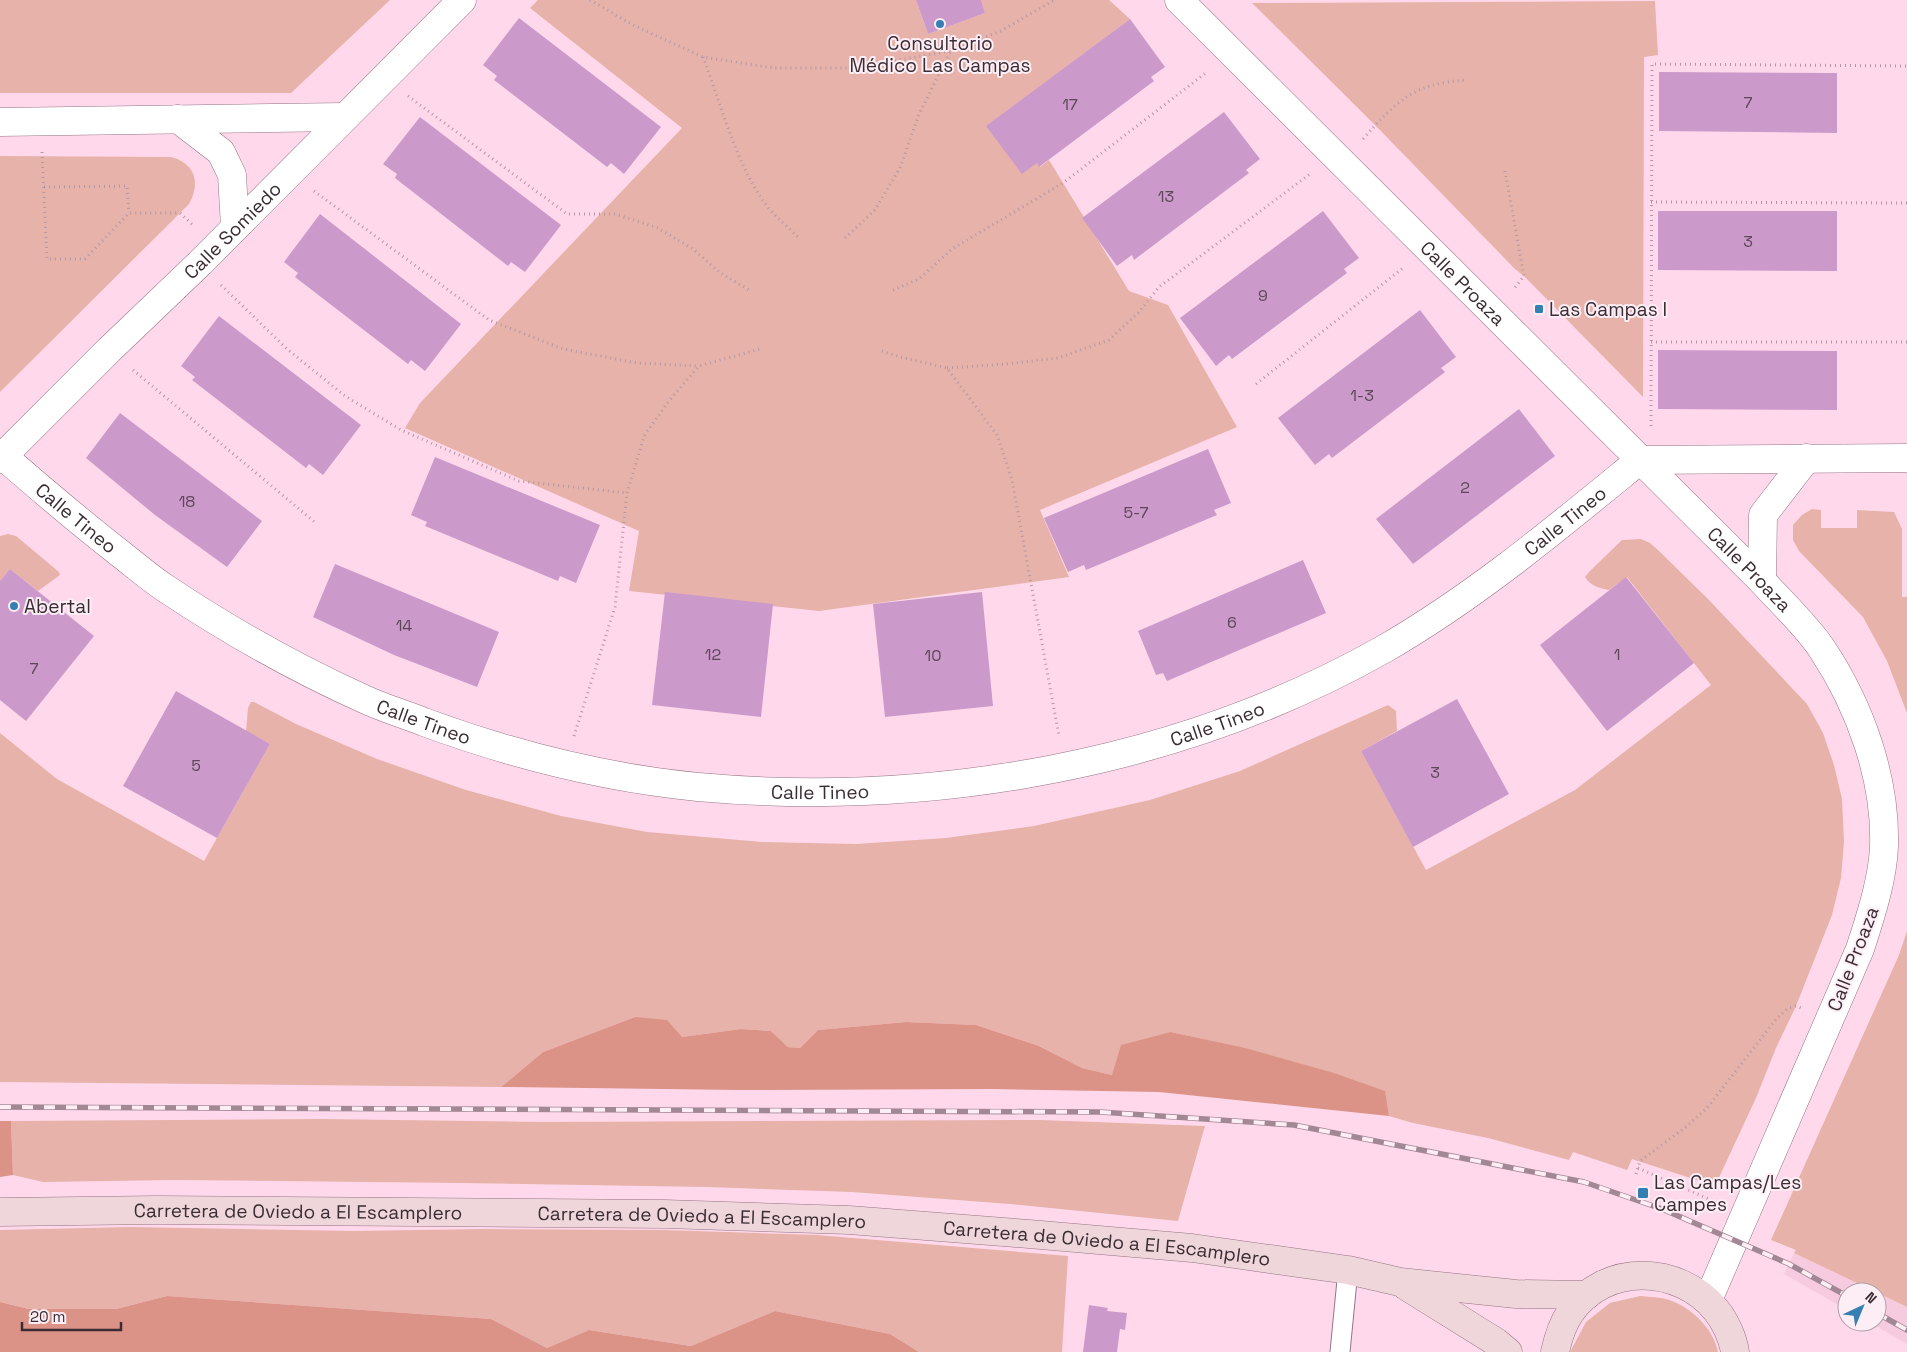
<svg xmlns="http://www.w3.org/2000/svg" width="1907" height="1352" font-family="'Space Grotesk',sans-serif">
  <rect width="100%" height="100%" fill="#ffd9eb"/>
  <g fill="#f7cbdf">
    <polygon points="1794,1253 1875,1292 1847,1292 1847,1310 1784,1274"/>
    <polygon points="1877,1293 1907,1307 1907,1344 1869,1322 1877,1322"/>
  </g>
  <g fill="#e7b2a9">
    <polygon points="0,0 390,0 291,93 0,93"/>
    <polygon points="538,0 916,0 928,34 985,13 981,0 1109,0 1130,19 987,126 1037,163 1040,167 1049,160 1129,291 1168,305 1237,427 1040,510 1069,577 819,611 629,591 639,531 405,428 420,403 682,128 530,8"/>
    <polygon points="1655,1 1658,55 1644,57 1643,397 1524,276 1515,269 1375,125 1252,3"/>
    <path d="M0 156 171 157C195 163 201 183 189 204L0 392Z"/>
    <polygon points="1812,509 1821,510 1821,528 1857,528 1857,510 1894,512 1902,529 1902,597 1907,597 1907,713 1887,661 1863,617 1799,551 1793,540 1793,525 1802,515"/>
    <polygon points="8,534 16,536 22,541 59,572 60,575 38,591 10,569 0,581 0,536"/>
    <path d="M1641 539 1650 543 1659 551 1709 600 1807 704 1823 733 1834 765 1842 799 1844 842 1841 878 1832 915 1796 1006 1776 1048 1756 1098 1715 1186 1632 1159 1627 1170 1573 1152 1569 1160 1488 1138 1413 1123 1389 1116 1384 1091C1315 1066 1244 1048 1171 1032L1112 1075 1082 1068 1039 1046 976 1025 906 1022 818 1030 800 1048 788 1047 771 1031 741 1029 682 1037 635 1017 543 1052 501 1087 0 1082V733L57 779 204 861 270 744 246 731 248 708 251 702H254L296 724 377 759 466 790 561 816 647 832 762 842 856 844 946 838 1034 826 1150 800 1240 771 1388 705 1396 711 1397 731 1361 751 1426 870 1575 790 1711 685 1627 577 1609 590C1600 588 1590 586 1585 577L1590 571 1622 540Z"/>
    <polygon points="1907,931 1907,1307 1794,1253 1796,1250 1771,1240 1899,955"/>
    <polygon points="320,1119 543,1122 1040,1120 1205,1126 1178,1221 1010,1204 852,1192 707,1187 461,1183 175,1180 43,1182 13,1175 11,1121"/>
    <polygon points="130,1227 354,1231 484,1229 664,1230 817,1235 1068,1256 1062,1352 919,1352 890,1334 775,1311 691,1346 589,1330 547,1348 491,1319 167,1296 116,1309 29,1309 0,1302 0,1230"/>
    <path d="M1640 1296C1650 1297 1663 1297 1672 1301 1693 1309 1714 1330 1718 1352H1570L1586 1322 1610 1303Z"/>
  </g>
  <g fill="#dc9387">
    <polygon points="635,1017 667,1020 682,1037 741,1029 771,1031 788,1047 800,1048 818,1030 906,1022 976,1025 1039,1046 1082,1068 1112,1075 1121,1045 1171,1032 1245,1048 1334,1073 1385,1091 1389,1116 1159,1092 993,1089 740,1090 501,1087 543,1052"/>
    <polygon points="0,1121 11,1121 13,1175 0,1177"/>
    <polygon points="167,1296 491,1319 547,1348 589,1330 691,1346 775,1311 890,1334 919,1352 0,1352 0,1302 29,1309 116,1309"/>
  </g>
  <g fill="#cc99cb">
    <polygon points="916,0 981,0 985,13 928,34"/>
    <polygon points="519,18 661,127 624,174 611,163 607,167 494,80 497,76 483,65"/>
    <polygon points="1130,19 1165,67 1151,77 1154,81 1039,167 1037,163 1022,174 986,126"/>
    <polygon points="1659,72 1837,73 1837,133 1659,131"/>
    <polygon points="1224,112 1260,159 1246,170 1249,173 1134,260 1132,255 1117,266 1082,218"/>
    <polygon points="420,117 561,225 525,272 511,262 508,266 395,178 397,174 383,164"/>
    <polygon points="1323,211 1359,258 1344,269 1347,273 1232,359 1229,355 1216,366 1180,318"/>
    <polygon points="1658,211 1837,211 1837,271 1658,270"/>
    <polygon points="320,214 461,324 425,371 411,360 408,364 295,277 298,273 284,262"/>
    <polygon points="1420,310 1456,357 1441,368 1445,372 1332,458 1329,454 1315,465 1278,418"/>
    <polygon points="219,316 361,425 323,475 309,464 306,468 192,380 195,377 181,366"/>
    <polygon points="1658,350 1837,351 1837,410 1658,409"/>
    <polygon points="1519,409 1555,456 1413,564 1376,519"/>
    <polygon points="120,413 262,521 227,567 155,515 86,458"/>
    <polygon points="1208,449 1231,503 1214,510 1217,515 1086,570 1084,565 1068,572 1044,518"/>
    <polygon points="435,457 600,525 576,583 560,576 558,581 425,526 427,522 411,515"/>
    <polygon points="1303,560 1326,613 1167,681 1163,673 1156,675 1138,631"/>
    <polygon points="335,564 499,632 477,687 394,655 313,617"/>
    <polygon points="10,569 94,636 26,721 0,700 0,581"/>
    <polygon points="1626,577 1694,663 1607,731 1540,645"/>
    <polygon points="665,592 773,604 761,717 652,705"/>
    <polygon points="982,592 993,706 885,717 873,604"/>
    <polygon points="176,691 270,744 217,838 123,786"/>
    <polygon points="1457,699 1509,794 1413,847 1361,751"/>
    <polygon points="1089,1305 1108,1308 1107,1311 1127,1313 1125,1330 1120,1329 1117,1352 1083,1352"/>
  </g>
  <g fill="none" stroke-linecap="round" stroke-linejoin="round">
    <defs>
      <polyline id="service" points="1340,1352 1348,1270"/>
      <g id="minor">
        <path id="s1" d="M1179 0 1762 581C1781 602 1807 626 1822 649 1860 706 1886 778 1884 846 1883 879 1870 918 1860 949L1708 1300"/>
        <polyline points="178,119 221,152 232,175 235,227"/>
        <polyline points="0,122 344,117"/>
        <path id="s2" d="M3 456C42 490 81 523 122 555 136 566 150 578 165 588 228 630 295 668 364 699 383 708 404 714 424 722 511 754 605 778 698 787 931 808 1179 765 1384 649 1476 596 1558 527 1640 460"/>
        <path id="s3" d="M0 459 109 350 200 263 462 0"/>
        <polyline points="1640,460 1907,458"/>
        <polyline points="1762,581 1763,515 1807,458"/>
      </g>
      <g id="secondary">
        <path id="s4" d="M0 1212 157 1210 665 1214 849 1220 1029 1234 1192 1248 1348 1270 1400 1282 1516 1294 1587 1295"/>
        <polyline points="1406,1286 1496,1342 1508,1352"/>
        <path d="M1555 1352C1558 1338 1562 1325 1570 1313 1605 1262 1679 1265 1716 1310 1725 1321 1733 1338 1735 1352"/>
      </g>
    </defs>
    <use href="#service" stroke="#957484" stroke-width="21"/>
    <use href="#minor" stroke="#957484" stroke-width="29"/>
    <use href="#secondary" stroke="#957484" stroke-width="29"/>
    <g stroke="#b497a4" stroke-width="3" stroke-dasharray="1 4" stroke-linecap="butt">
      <polyline points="590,0 633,25 703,57 773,68 855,68 950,51 1001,31 1054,0"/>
      <path d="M703 57C721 104 735 161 764 202 773 215 788 227 799 238"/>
      <polyline points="408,96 567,214 615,214 658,228 693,249 719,272 749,290"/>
      <path d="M1363 139C1397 101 1412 84 1465 80"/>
      <polyline points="42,152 47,259 85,259 129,213 180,213 194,226"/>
      <polyline points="1505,171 1524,276 1513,290"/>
      <polyline points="44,187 127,186 129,213"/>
      <polyline points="314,191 489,320 563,349 637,363 698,366"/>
      <polyline points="1651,202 1907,203"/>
      <polyline points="845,238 874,211 900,168 919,114 950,52"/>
      <polyline points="221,285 287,349 345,396 401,430 519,481 627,493"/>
      <polyline points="893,290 919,279 952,249 1063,183 1207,72"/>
      <polyline points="1651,342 1907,342"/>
      <polyline points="882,351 900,357 947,368 997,435 1012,480 1059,736"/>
      <polyline points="947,368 1006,364 1058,358 1109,340 1139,312 1159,287 1310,174"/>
      <polyline points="133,370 317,524"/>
      <polyline points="1256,384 1403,268"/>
      <polyline points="1651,426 1652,64 1907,66"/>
      <polyline points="574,736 615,607 627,493 644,436 668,402 699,366 760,349"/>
      <polyline points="1638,1168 1718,1203"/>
      <polyline points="1636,1174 1640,1161 1686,1127 1707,1108 1777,1018 1787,1009 1796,1006 1801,1008"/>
    </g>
    <use href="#service" stroke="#fff" stroke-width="19"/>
    <use href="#minor" stroke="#fff" stroke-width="28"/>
    <use href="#secondary" stroke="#eed6da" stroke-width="28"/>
    <defs>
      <g id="rail">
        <polyline points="0,1107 1100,1112 1294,1125 1584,1182 1662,1209 1789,1264 1847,1296"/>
        <polyline points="1877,1313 1907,1330"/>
      </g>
    </defs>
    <use href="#rail" stroke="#a28794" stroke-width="5.5"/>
    <use href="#rail" stroke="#fdeef5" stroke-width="4" stroke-dasharray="11" stroke-linecap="butt"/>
  </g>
  <g fill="#367fb3" stroke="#fdeef5" stroke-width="2">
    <circle cx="940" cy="24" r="5"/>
    <rect x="1534" y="304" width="10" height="10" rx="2.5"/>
    <circle cx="14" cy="606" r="5"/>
    <rect x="1637" y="1187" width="12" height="12" rx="2.5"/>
  </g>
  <g text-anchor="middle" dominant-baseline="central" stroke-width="4" stroke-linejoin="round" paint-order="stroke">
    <g font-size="16" fill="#5e4759">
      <text x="1748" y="102">7</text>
      <text x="1070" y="104">17</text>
      <text x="1166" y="196">13</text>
      <text x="1748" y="241">3</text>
      <text x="1263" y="295">9</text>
      <text x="1362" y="395">1-3</text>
      <text x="1465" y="487">2</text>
      <text x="187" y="501">18</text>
      <text x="1136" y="512">5-7</text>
      <text x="1232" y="622">6</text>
      <text x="404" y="625">14</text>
      <text x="713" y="654">12</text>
      <text x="1617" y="654">1</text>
      <text x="933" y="655">10</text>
      <text x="34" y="668">7</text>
      <text x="196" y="765">5</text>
      <text x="1435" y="772">3</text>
    </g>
    <g font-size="19" fill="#3a2c33" stroke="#fdeef5" text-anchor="start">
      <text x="940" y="43" text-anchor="middle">Consultorio<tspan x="940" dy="22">Médico Las Campas</tspan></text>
      <text x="1549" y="309">Las Campas I</text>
      <text x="24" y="606">Abertal</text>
      <text x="1654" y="1182">Las Campas/Les<tspan x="1654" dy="22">Campes</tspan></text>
    </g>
    <g font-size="19" fill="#3a2c33" stroke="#fdeef5">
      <text stroke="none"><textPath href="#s3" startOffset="326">Calle Somiedo</textPath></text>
      <text stroke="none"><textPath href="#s1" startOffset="401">Calle Proaza</textPath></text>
      <text stroke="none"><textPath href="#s2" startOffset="96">Calle Tineo</textPath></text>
      <text stroke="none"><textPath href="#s2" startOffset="1716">Calle Tineo</textPath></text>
      <text stroke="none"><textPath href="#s1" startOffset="806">Calle Proaza</textPath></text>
      <text stroke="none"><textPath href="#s2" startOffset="501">Calle Tineo</textPath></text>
      <text stroke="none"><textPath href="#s2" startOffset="1311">Calle Tineo</textPath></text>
      <text stroke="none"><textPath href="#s2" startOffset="906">Calle Tineo</textPath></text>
      <text transform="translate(1853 959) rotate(-69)">Calle Proaza</text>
      <text stroke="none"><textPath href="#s4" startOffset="298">Carretera de Oviedo a El Escamplero</textPath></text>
      <text stroke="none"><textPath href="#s4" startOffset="702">Carretera de Oviedo a El Escamplero</textPath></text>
      <text stroke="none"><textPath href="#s4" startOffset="1108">Carretera de Oviedo a El Escamplero</textPath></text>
    </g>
  </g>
  <g transform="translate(1862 1307) rotate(44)"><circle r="24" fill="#fdeef5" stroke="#afa0a7"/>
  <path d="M0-4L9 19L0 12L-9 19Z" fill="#367fb3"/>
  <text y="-8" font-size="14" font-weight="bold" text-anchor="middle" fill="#3a2c33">N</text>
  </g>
  <path d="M22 1322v8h99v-8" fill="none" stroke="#3a2c33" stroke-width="2.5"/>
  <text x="30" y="1322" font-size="15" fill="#3a2c33" stroke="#fdeef5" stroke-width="4" paint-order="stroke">20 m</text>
</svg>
